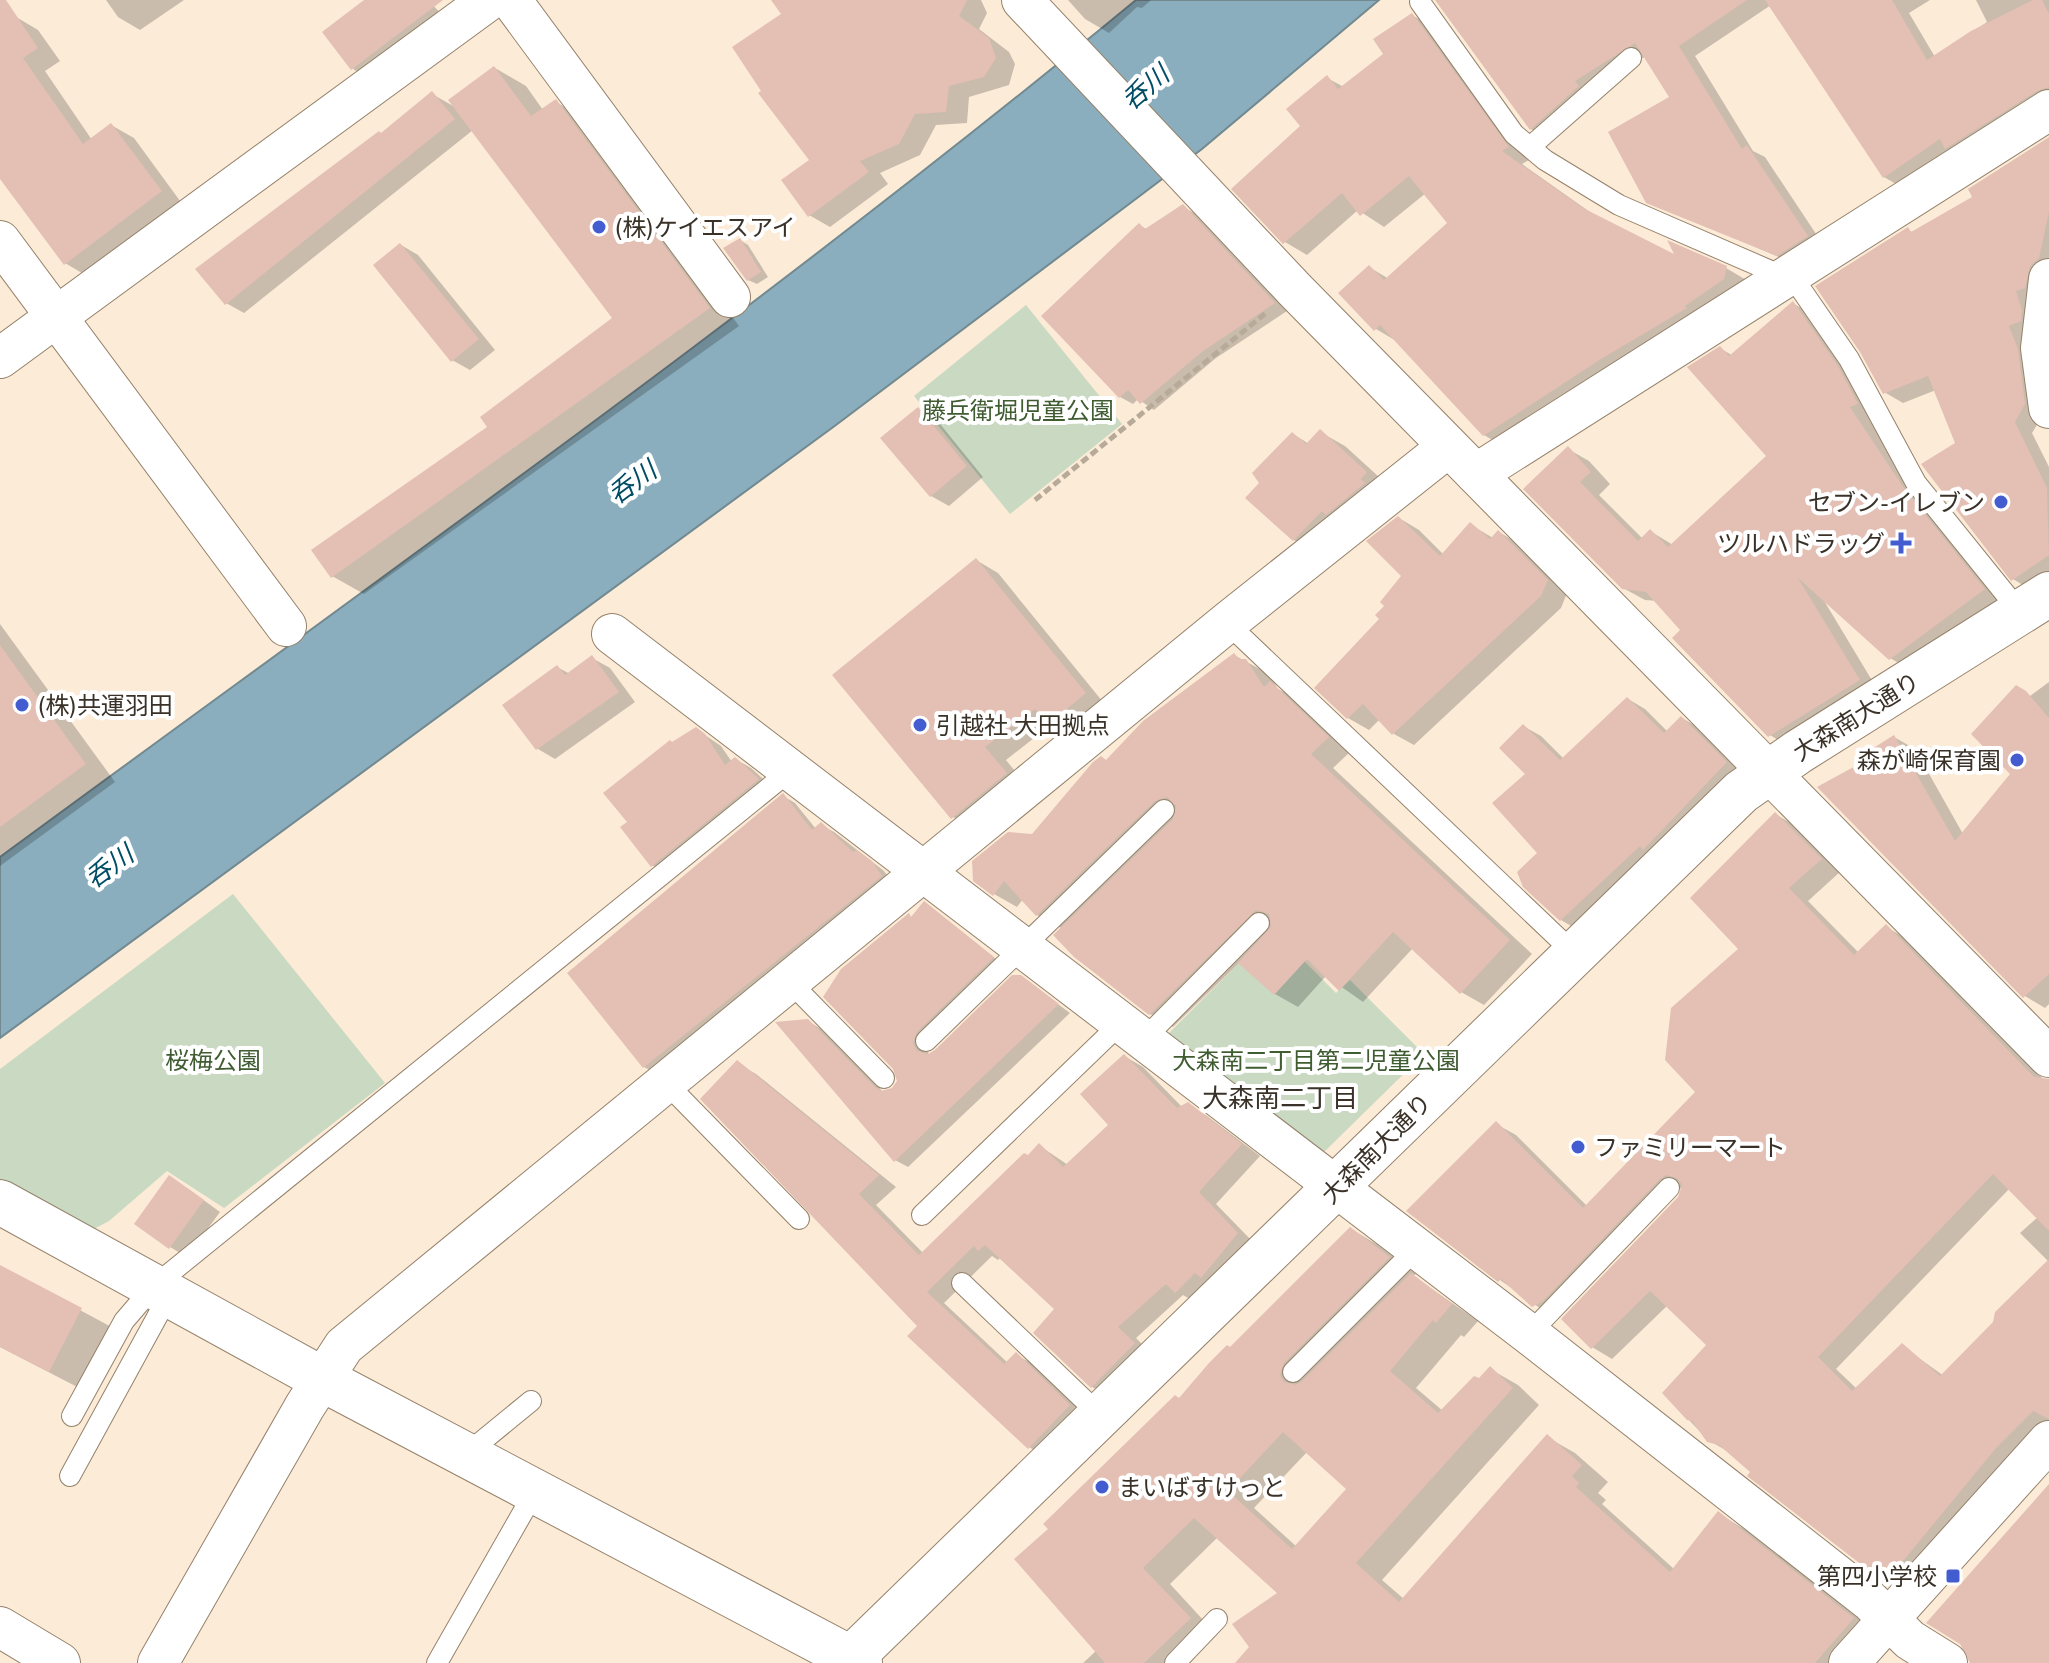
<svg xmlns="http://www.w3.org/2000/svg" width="2049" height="1663" font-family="'Public Sans','Noto Sans JP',sans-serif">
  <rect width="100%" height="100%" fill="#fcebd7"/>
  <g fill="#c9d9c2">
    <polygon points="1026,305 1122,424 1010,514 914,396"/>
    <polygon points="233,894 385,1083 224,1208 167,1171 109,1221 90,1231 0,1183 0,1069"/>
    <polygon points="1262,940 1284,941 1336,993 1350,980 1424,1054 1322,1154 1165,1037"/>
  </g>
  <path fill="#8aaebd" stroke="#728990" stroke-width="2" d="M1136 0H1379L1202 149 836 425 0 1038V857C382 576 770 302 1136 0Z"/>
  <g fill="#0003" fill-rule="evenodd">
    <polygon points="106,0 184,0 140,30 118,17"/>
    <polygon points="367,0 428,0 447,20 370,79 353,69"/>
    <polygon points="774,0 981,0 987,13 979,29 1009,52 1015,64 1009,85 969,97 967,123 936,125 920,155 880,173 888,184 830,227 809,215 812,160 784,14"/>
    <polygon points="1068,0 1151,0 1142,8 1137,7 1109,33 1085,19"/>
    <polygon points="1437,0 1930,0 1909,13 1935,57 1987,22 1976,0 2049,0 2049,103 1901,187 1884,177 1771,5 1695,56 1753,151 1765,157 1824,246 1795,264 1648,201 1671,98 1646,56 1591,91 1548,138 1531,129"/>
    <polygon points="1412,15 1434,28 1529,160 1522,164 1597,217 1679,258 1726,268 1748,281 1506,448 1484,435 1398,342 1376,329 1369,267 1389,279 1450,223 1426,193 1384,227 1358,210 1307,255 1285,242 1303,126 1327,78 1344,87 1385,54"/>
    <polygon points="16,17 38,30 60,61 45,71 92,140 111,125 134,138 183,205 87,276 65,263 0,177 0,28"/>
    <polygon points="495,68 526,86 543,110 556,102 587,120 739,326 364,594 332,576 490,427 615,318 473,130 244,313 226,303 382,135 432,94 455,107"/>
    <polygon points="2049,140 2049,276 2043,415 2032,433 2049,467 2049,577 2031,590 2013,579 1936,390 1903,403 1884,392 1908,230 1914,233 1975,198"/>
    <polygon points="1183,207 1196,214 1287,311 1216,358 1154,410 1138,399 1133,404 1120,397 1139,225 1148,230"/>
    <polygon points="740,240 748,245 768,277 757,284 748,280"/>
    <polygon points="401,245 418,255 495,350 470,370 452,360"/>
    <polygon points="1794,304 1814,315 1878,416 1869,419 1926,505 2004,602 1911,670 1890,658 1823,599 1879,692 1791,748 1770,735 1658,601 1645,600 1623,588 1526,489 1568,449 1589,461 1610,484 1599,495 1643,539 1650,531 1673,545 1769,456 1720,348 1733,356"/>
    <polygon points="918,409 936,419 983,477 949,506 931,496"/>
    <polygon points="1320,432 1345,446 1390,487 1318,554 1294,540 1261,483 1293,434 1309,444"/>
    <polygon points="1399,518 1419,530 1444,555 1471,525 1493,538 1499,532 1519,544 1567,593 1561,608 1414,745 1394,734 1380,719 1369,730 1348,718 1317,688 1382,619 1404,576"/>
    <polygon points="976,560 998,573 1107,707 1073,735 1053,723 1006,760 1027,786 974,830 953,817"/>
    <polygon points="0,624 115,782 0,866"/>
    <polygon points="1234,655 1269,674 1278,689 1293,697 1350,752 1333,768 1532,954 1484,1005 1461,992 1413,948 1363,1002 1326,976 1298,1007 1275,994 1240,962 1173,1027 1150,1014 1063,929 1037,915 1023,899 1017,907 994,894 1033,836 1107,761"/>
    <polygon points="592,658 610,668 635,702 555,759 538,749 557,667 570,674"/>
    <polygon points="2049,682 2049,1004 2045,1008 2025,996 1862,765 1894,737 1915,749 1963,834 2012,774 2016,688 2030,696"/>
    <polygon points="1628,699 1645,709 1668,732 1682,718 1699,728 1743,773 1578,930 1561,920 1540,853 1523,726 1541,736 1564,759"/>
    <polygon points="696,729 721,746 732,762 735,759 751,768 774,789 668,875 652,865 629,822 673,744"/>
    <polygon points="783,796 795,803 816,829 821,825 834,832 884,871 893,883 657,1074 644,1067"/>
    <path d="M1775 814 1796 826 1841 871 1808 901 1859 953 1886 927 1906 938 2044 1080 2049 1081V1426L1906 1593 1886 1582 1729 1452 1708 1440 1688 1419 1709 1344 1668 1305 1612 1359 1592 1347 1680 1198 1683 1186 1554 1318 1500 1280 1496 1124 1516 1135 1587 1206 1698 1093 1741 949ZM2010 1188 2038 1217 2020 1233 2049 1262 1944 1376 1902 1346 1857 1389 1836 1369Z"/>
    <polygon points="925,904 1005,966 930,1039 928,1056 1021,977 1070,1013 908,1167 895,1160 808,1021 821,1029 883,1092 894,1090 899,1081 909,916 913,918"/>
    <polygon points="1124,1056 1143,1067 1183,1108 1188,1105 1207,1116 1260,1156 1216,1204 1255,1244 1195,1302 1183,1295 1136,1338 1153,1355 1111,1397 1092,1387 1057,1309 1001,1257 998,1260 992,1256 944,1303 1008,1363 1016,1355 1035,1365 1088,1416 1047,1458 1029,1447 919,1326 737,1063 756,1074 896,1187 876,1205 924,1254 1040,1146 1068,1165 1111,1125"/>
    <polygon points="187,1188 220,1212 187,1257 170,1247"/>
    <path d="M1351 1229 1378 1245 1416 1274 1413 1276 1478 1321 1464 1337 1461 1335 1416 1388 1443 1411 1490 1369 1518 1385 1539 1405 1382 1580 1404 1599 1547 1437 1575 1453 1608 1482 1598 1493 1606 1500 1602 1504 1674 1569 1719 1514 1746 1530 1881 1635 1857 1663H1238L1252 1647 1280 1593 1218 1537 1170 1584 1217 1635 1187 1663H1083L1097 1650 1051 1529ZM1308 1451 1349 1489 1297 1547 1254 1508Z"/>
    <polygon points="0,1267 117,1330 85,1391 0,1347"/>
  </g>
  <g fill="#e4bfb4" fill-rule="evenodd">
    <polygon points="0,0 6,0 38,48 23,58 83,144 111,123 162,191 64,265 0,179"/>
    <polygon points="364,0 443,0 351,70 322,32"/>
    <polygon points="771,0 967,0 959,16 989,38 996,58 984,77 949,86 946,112 915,114 899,144 860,161 869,172 808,217 781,180 809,160 758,93 761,91 732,47 781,14"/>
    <polygon points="1435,0 1747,0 1679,46 1742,149 1747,145 1808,236 1777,256 1646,203 1608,132 1669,97 1635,43 1575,81 1579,86 1530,130"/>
    <polygon points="1765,0 1892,0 1927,60 1971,31 2033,0 2042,0 2049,14 2049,87 2037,91 1945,149 1940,139 1883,178"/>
    <polygon points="1412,13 1509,147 1502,151 1583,208 1674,254 1667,240 1727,266 1724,279 1685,306 1687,308 1601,359 1483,436 1380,325 1374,331 1338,293 1369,265 1384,280 1447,223 1409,176 1360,216 1342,193 1283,244 1231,189 1300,126 1286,109 1327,75 1338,89 1383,54 1373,39"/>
    <polygon points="494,66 531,116 556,99 710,308 331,578 311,550 487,427 480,417 612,318 448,100"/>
    <polygon points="432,91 455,119 225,305 195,269 379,131 381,133"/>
    <polygon points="2049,137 2049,212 2039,258 2030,266 2025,288 2016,291 2022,310 2021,321 2009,326 2018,349 2025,404 2015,422 2047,488 2049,555 2011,581 1921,464 1955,443 1928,376 1883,394 1860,352 1815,286 1908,227 1911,232 1972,197 1968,189"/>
    <polygon points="1183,204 1275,303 1203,351 1140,404 1128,390 1119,398 1041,316 1139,223 1145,229"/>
    <polygon points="740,238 761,272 747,281 723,248"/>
    <polygon points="400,243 479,339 451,362 373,265"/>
    <polygon points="1793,301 1838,366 1858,404 1850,407 1906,491 1985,589 1889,660 1798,578 1860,680 1768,737 1672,638 1680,630 1646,592 1622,589 1523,489 1568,446 1591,472 1580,482 1638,541 1650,529 1668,547 1766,456 1687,367 1720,346 1729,356"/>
    <polygon points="918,407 967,466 930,497 880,438"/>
    <polygon points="1320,429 1367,472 1361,479 1365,483 1326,515 1322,511 1293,541 1245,498 1259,483 1252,473 1292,432 1306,444"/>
    <polygon points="1398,516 1440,556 1470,522 1490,539 1498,530 1548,580 1541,596 1392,735 1363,704 1347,719 1314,688 1379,619 1375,615 1384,606 1380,602 1401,576 1366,541"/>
    <polygon points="976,558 1086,693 1049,724 1035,709 985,747 1007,773 951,819 832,675"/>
    <polygon points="0,645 86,764 0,827"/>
    <polygon points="1234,653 1239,659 1246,659 1264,687 1270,681 1329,737 1311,754 1510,940 1460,994 1393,932 1339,991 1307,959 1274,995 1238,963 1271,927 1269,914 1256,910 1149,1015 1074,957 1053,935 1173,819 1176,806 1167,797 1155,801 1036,916 1004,881 993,896 973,881 972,861 1008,832 1032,834 1093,762 1101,756 1106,760 1143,721"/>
    <polygon points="592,655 619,692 536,750 502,705 557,665 565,675"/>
    <polygon points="2016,685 2026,691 2049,718 2049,974 2023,998 1817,787 1859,764 1856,759 1894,735 1955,841 2010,774 1971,734"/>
    <polygon points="1627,697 1664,733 1681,716 1727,762 1643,850 1640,846 1560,921 1523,887 1517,872 1537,853 1492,803 1525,774 1499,748 1523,724 1560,760"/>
    <polygon points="696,727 705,734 725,765 735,757 759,779 651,867 620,827 627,822 603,793 670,740 672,742"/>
    <polygon points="783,793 812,830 821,822 853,852 857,850 872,861 882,876 643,1068 567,973"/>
    <polygon points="1775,812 1822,859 1789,888 1854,955 1886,924 2034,1077 2049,1079 2049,1231 1993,1174 1818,1357 1852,1391 1902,1343 1940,1376 1993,1322 1995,1312 2049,1259 2049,1419 2033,1411 1996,1448 1885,1583 1747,1476 1750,1472 1719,1445 1707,1442 1692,1421 1687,1420 1662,1393 1706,1345 1650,1291 1591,1349 1561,1319 1678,1197 1682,1185 1677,1178 1666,1175 1660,1179 1543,1301 1532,1307 1501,1279 1498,1282 1406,1211 1496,1121 1583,1208 1695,1092 1665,1060 1671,1008 1738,949 1690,898"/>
    <polygon points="924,901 994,957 917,1032 913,1043 917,1051 928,1054 935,1050 1012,975 1021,975 1059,1004 894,1162 775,1022 808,1019 875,1087 881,1091 892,1088 897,1081 893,1069 823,997 841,969 909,913 911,917"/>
    <polygon points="1124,1054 1177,1108 1188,1102 1242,1144 1199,1192 1238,1233 1201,1278 1195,1273 1175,1293 1166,1284 1118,1327 1135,1343 1091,1388 1033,1333 1054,1309 985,1245 978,1251 974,1246 927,1292 1004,1364 1016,1352 1070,1405 1028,1449 907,1336 917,1326 700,1099 737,1060 879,1175 859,1194 919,1255 1024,1153 1028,1155 1039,1143 1063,1167 1108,1125 1080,1094"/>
    <polygon points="169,1175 204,1200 169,1249 134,1224"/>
    <path d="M1350 1227 1390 1257 1284 1363 1280 1375 1284 1382 1296 1385 1302 1381 1411 1273 1452 1304 1436 1323 1433 1320 1390 1371 1438 1413 1474 1376 1479 1378 1490 1366 1513 1388 1356 1563 1399 1602 1547 1434 1582 1465 1572 1476 1579 1483 1576 1487 1670 1572 1718 1511 1854 1618 1815 1663H1235L1249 1647 1232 1624 1277 1593 1194 1518 1143 1568 1191 1618 1144 1663H1105L1014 1559 1048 1529 1043 1524 1175 1395 1179 1398 1209 1363 1227 1345 1230 1347ZM1283 1432 1346 1489 1292 1549 1228 1491Z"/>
    <polygon points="0,1265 82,1308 49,1372 0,1347"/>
    <polygon points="2049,1484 2049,1663 1970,1663 1960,1644 1926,1623"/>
  </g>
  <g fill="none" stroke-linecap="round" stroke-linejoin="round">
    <defs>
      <g id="service">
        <polyline points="1420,2 1514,134 1545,160 1619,205 1796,282 1849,359 1916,483 2020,612"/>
        <polyline points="1530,147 1631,58"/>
        <polyline points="1225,621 1575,954"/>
        <polyline points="789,981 884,1078"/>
        <polyline points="1143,1040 1259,923"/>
        <polyline points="926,1041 1164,810"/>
        <polyline points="665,1082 799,1219"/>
        <polyline points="922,1215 1121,1023"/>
        <polyline points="962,1283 1101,1416"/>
        <polyline points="1529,1334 1669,1188"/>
        <polyline points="1293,1372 1417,1248"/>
        <polyline points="72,1416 124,1321 154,1286 791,770"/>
        <polyline points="465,1455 531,1401"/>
        <polyline points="70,1476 169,1295"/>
        <polyline points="437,1663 535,1491"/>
        <polyline points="1175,1663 1217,1619"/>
      </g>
      <g id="minor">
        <polyline points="511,0 730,297"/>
        <polyline points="1022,0 1295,290 2049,1057"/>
        <polyline points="0,241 286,626"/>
        <polyline points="2049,279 2041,348 2049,408"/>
        <polyline points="0,358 489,0"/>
        <polyline points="1476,474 2049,110"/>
        <polyline points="612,634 1529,1334 1870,1601 1910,1640 1947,1663"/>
        <polyline points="0,1627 60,1663"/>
        <polyline points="158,1663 305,1406 344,1346 1229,621 1448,447"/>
        <polyline points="1849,1663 2049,1441"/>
      </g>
      <g id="tertiary">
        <polyline points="0,1202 322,1379 860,1663"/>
        <polyline points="846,1663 1741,792 1798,752 2049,594"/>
      </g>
    </defs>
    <use href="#service" stroke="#95826b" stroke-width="22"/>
    <use href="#minor" stroke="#95826b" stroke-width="42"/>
    <use href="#tertiary" stroke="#95826b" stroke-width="46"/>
    <polyline stroke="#b8aa99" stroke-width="5" stroke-dasharray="8 4" stroke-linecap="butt" points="1035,500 1266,313"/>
    <use href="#service" stroke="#fff" stroke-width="20"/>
    <use href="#minor" stroke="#fff" stroke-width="40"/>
    <use href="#tertiary" stroke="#fff" stroke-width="44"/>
  </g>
  <g fill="#435dd1" stroke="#fff" stroke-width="3">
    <circle cx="599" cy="227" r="8"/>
    <circle cx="2001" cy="502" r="8"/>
    <path d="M1897 531h8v8h8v8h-8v8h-8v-8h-8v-8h8z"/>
    <circle cx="22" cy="705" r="8"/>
    <circle cx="920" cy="725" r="8"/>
    <circle cx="2017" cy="760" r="8"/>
    <circle cx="1578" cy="1147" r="8"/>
    <circle cx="1102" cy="1487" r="8"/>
    <rect x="1945" y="1568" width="16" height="16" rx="4"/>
  </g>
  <g text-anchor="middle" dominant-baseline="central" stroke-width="8" stroke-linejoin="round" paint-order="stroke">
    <g font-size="24" fill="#3a3228" stroke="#fff" text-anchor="start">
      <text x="615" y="227">(株)ケイエスアイ</text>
      <text x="1985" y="502" text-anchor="end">セブン-イレブン</text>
      <text x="1885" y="543" text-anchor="end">ツルハドラッグ</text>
      <text x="38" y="705">(株)共運羽田</text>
      <text x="936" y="725">引越社 大田拠点</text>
      <text x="2001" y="760" text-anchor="end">森が崎保育園</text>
      <text x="1594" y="1147">ファミリーマート</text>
      <text x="1118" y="1487">まいばすけっと</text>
      <text x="1937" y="1576" text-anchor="end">第四小学校</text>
    </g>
    <g font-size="24" fill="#405d32" stroke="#fff">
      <text x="1018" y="410">藤兵衛堀児童公園</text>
      <text x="213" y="1060">桜梅公園</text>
      <text x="1316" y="1060">大森南二丁目第二児童公園</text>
    </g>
    <g font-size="24" fill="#3a3228" stroke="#fff">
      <text transform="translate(1856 716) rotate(-32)">大森南大通り</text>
      <text transform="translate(1376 1148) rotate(-45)">大森南大通り</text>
    </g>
    <g font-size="26" font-style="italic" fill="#014d65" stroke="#fff">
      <text transform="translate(1145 87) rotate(-40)">呑川</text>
      <text transform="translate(632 482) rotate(-36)">呑川</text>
      <text transform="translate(109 866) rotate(-36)">呑川</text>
    </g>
    <g font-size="26" fill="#3a3228" stroke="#fff">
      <text x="1280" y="1097">大森南二丁目</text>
    </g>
  </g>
</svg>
